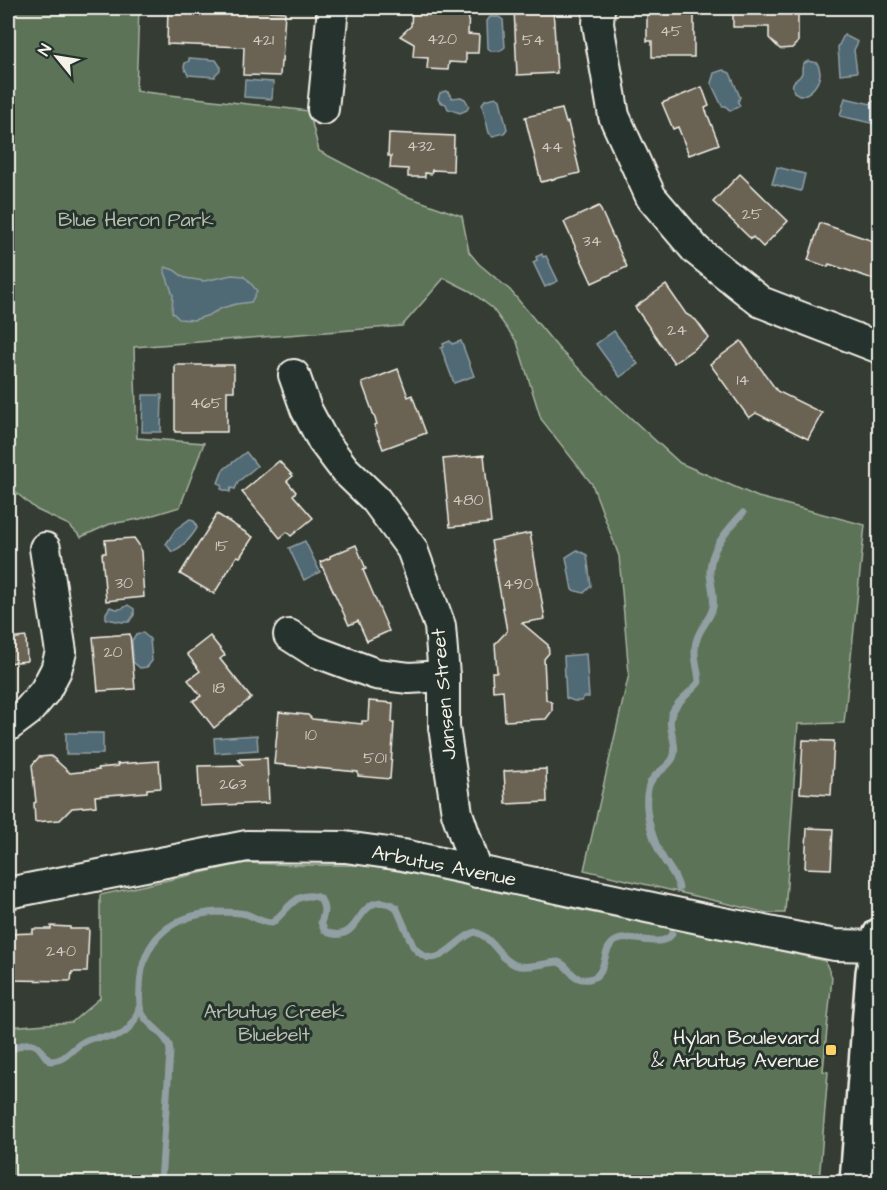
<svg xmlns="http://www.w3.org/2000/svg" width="887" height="1190" font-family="'Architects Daughter',sans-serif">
  <rect width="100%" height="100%" fill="#343c34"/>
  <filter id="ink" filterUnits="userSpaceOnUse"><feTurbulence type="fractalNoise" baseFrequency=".0167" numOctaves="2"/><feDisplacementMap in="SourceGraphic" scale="12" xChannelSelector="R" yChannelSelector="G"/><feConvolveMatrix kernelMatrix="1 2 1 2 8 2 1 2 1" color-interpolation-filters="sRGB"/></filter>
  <g filter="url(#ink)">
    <g fill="#5c7358" stroke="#a8b2a0" stroke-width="1.5">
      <polygon points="8,8 139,8 136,91 309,111 319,151 403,195 462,216 469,252 479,264 510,290 560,350 608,397 680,463 758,497 865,525 844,723 798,724 785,913 767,913 584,870 629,674 619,556 592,484 541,419 517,342 492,308 470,291 444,278 402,326 134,347 137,438 204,443 180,507 140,519 110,524 81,537 69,525 37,510 8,486"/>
      <polygon points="245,863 304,865 360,865 405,872 482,887 575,909 782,951 825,961 832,977 823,1071 828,1072 819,1182 8,1182 8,1027 72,1022 100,998 100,895"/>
    </g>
    <g fill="#506975" stroke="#929fa3" stroke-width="1.5">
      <polygon points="490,17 499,17 503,20 505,47 500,51 491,51 488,48 487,21"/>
      <polygon points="844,35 858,42 854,50 857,72 840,74 838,47"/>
      <polygon points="189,58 216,60 220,66 220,70 215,75 215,77 188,75 184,67 185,63 189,61"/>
      <path d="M808 61 817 63C825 76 815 92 801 96L794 92C789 78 799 82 802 73 802 70 802 67 803 64Z"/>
      <polygon points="723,70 730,73 740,97 738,102 740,106 730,111 726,106 722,106 711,83 714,73"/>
      <polygon points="245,80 273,82 272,99 244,97"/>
      <polygon points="445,91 448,92 452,98 461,97 465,99 469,106 467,110 460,113 448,109 446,104 440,102 438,99 440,93"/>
      <polygon points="496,97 500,100 507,129 504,133 493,136 489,133 482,104 485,100"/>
      <polygon points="845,98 871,104 873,101 879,102 876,124 840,116"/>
      <polygon points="777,167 805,174 801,191 772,184"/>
      <polygon points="542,254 543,257 546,256 558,281 545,287 533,262 537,260 536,257"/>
      <polygon points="165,267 174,270 185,278 204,281 232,275 243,276 248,280 257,291 251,302 236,304 222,308 209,315 194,320 179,319 172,312 173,295 165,272"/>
      <polygon points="614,331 638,364 620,377 596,344"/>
      <polygon points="450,341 452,344 461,341 474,376 454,383 441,348 444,347 443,344"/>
      <polygon points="143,395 162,395 161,432 142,432"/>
      <polygon points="246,452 257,466 238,482 235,489 231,488 230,492 221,489 222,485 218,483 223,470"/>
      <path d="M190 519 195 522 197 528C190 539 184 546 172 552L166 544 176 529Z"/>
      <polygon points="305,541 320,572 304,580 289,548"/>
      <polygon points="577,550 587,555 591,586 584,593 572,590 566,557"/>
      <path d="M128 605 134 609V615L129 622H122L106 619V613L110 607C117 610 121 610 128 605Z"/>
      <polygon points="143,633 150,639 152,661 147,667 140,668 133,662 132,640 136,635"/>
      <polygon points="586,654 589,697 584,697 581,701 574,701 566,698 564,656"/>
      <rect x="66" y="733" width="37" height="21"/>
      <polygon points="257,735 258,750 215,753 214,738"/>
    </g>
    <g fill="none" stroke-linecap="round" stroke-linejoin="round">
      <g stroke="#929fa3" stroke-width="7">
        <path d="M679 888C677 877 670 869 664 860 653 842 643 810 648 789 651 773 667 770 673 758 679 743 666 729 672 713 678 699 691 693 699 682 698 665 691 652 698 636 702 626 711 617 713 607 715 596 711 585 710 574 709 549 727 531 743 513"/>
        <path d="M8 1052C18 1046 31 1038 40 1049 44 1054 46 1058 50 1061 68 1061 72 1046 87 1040 99 1034 113 1041 124 1033 133 1026 136 1018 139 1008"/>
        <path d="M161 1182 170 1052 169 1045C167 1041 164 1037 161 1034 155 1027 146 1022 142 1013 138 1006 140 994 140 986 142 938 172 915 218 912 227 912 237 912 246 914 255 917 262 923 272 923 288 910 296 889 320 898 325 907 325 913 321 922 323 929 325 933 333 934 355 938 357 912 373 904 380 901 389 903 396 907L413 946C437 977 454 938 475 932 495 938 501 963 519 966 531 968 545 963 558 962 570 965 571 982 589 979 610 975 599 947 618 940 634 933 661 950 672 934"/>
      </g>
    </g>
    <g fill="#6a6252" stroke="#f4f1e8" stroke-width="1.5">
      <polygon points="168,8 225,8 225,9 285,12 282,62 281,62 280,76 243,75 244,47 167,44"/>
      <polygon points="412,8 469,8 468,34 479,35 478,53 466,53 466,63 449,62 448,70 427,69 428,58 413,57 414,44 400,36 411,26"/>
      <polygon points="514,8 553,8 557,73 517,75"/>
      <polygon points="647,8 694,8 694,57 652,57 652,41 647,41"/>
      <polygon points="733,8 798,8 798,42 792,48 780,49 769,38 769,27 733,27"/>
      <polygon points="702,87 709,106 705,108 719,144 689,155 678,127 673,129 662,103"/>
      <polygon points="562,109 566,123 568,122 580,173 541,182 525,117"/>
      <polygon points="389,133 454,136 453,171 432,170 431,174 425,173 425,177 408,177 408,169 390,168 391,156 388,156"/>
      <polygon points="740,174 788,221 763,247 753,237 751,239 713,202"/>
      <polygon points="599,206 627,267 592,283 564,222"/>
      <polygon points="820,223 879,243 879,281 829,264 828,267 808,260"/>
      <polygon points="666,285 686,314 696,320 709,338 674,363 635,307"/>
      <polygon points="741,341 777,391 822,413 808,439 756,413 749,418 710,364"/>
      <polygon points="175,365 234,365 234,391 227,391 227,432 175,432"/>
      <polygon points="398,369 408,397 412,395 426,433 383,449 374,425 377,424 362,383"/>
      <polygon points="484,455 491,523 450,527 443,459"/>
      <polygon points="279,461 293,476 287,481 296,492 293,495 313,518 291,536 287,532 280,538 242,492"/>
      <polygon points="217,514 253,537 240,557 237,556 214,594 180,574"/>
      <polygon points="530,533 545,619 522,623 548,645 549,653 544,659 546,699 552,703 552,711 546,719 505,721 503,690 493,691 492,672 497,672 495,644 507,631 491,541"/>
      <polygon points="134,538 139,545 141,552 144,597 106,601 102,553 106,553 105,540"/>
      <polygon points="356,545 366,569 363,570 389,631 367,641 358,621 349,625 320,562 330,558 330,556"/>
      <polygon points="130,634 135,689 98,691 93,637"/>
      <polygon points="210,636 225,655 220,659 251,698 214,728 193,701 201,696 188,680 200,671 187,654"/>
      <polygon points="26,637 27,661 8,663 8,639"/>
      <polygon points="369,701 393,703 392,723 394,723 393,739 390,779 358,776 358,772 274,764 279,712 308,715 312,719 362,724 362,721 368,721"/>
      <polygon points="803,740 834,741 831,795 800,793"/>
      <polygon points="51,756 70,773 99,770 98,768 118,766 117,764 159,761 161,788 147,789 147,792 95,796 96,806 72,808 60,820 35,822 34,803 36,802 32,765 39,757"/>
      <polygon points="267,758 269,803 200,806 198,766 243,765 238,759"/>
      <polygon points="546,769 547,802 506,804 504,771"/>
      <polygon points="807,828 833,829 831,869 805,868"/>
      <polygon points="51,926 70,927 70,929 89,929 87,972 72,972 71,981 8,980 8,934 33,933 33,929 51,929"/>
    </g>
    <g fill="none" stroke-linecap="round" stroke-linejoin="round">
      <defs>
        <g id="minor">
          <polyline points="599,8 598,24 614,116 651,197 696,250 761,302 880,348"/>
          <polyline points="323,109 333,8"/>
          <polyline points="294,375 306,409 323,441 345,470 376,500 412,549 440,626 444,676 444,727 457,813 477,872"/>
          <polyline points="289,635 314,651 376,674 409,678 444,676"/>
          <polyline points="8,726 28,711 45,691 56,670 61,652 45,548"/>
          <polyline points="8,893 247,846 345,847 403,855 713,921 835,945 880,946"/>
        </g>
        <polyline id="major" points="857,1182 873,973 880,935"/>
      </defs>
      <use href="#minor" stroke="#f4f1e8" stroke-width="34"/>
      <use href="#major" stroke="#f4f1e8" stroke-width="38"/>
      <use href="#minor" stroke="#26332d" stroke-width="30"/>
      <use href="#major" stroke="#26332d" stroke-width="33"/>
    </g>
  </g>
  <rect fill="#ffd166" stroke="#26332d" stroke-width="2" x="825" y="1044" width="12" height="12" rx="3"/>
  <g text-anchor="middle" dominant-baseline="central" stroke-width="6" stroke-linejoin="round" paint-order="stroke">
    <g font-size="16" fill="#d2cdc2">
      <text x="671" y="31">45</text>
      <text x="442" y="39">420</text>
      <text x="263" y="40">421</text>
      <text x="533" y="40">54</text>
      <text x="421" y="146">432</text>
      <text x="552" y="147">44</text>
      <text x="752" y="214">25</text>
      <text x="592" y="241">34</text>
      <text x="677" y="330">24</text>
      <text x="743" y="380">14</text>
      <text x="206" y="403">465</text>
      <text x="468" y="500">480</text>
      <text x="222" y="546">15</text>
      <text x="124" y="583">30</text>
      <text x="518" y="584">490</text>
      <text x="113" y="652">20</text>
      <text x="219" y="688">18</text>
      <text x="311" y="735">10</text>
      <text x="375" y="758">501</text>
      <text x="233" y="784">263</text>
      <text x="61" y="951">240</text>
    </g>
    <g font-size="20" fill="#b7bfae" stroke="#26332d">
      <text x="136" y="220">Blue Heron Park</text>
      <text x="274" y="1012">Arbutus Creek<tspan x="274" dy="23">Bluebelt</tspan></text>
    </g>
    <g font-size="20" fill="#f4f1e8" stroke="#26332d">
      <text transform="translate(444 694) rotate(-95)">Jansen Street</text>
      <text transform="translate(444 866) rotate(11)">Arbutus Avenue</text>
    </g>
    <g font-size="20" fill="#f4f1e8" stroke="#26332d" text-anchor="end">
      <text x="819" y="1038">Hylan Boulevard<tspan x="819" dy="23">&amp; Arbutus Avenue</tspan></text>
    </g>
  </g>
  <rect width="887" height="1190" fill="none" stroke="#26332d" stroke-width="30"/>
  <rect x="15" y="15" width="857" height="1160" fill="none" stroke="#f4f1e8" stroke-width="2" filter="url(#ink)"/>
  <g transform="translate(57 57) rotate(300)" stroke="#26332d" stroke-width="4.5" paint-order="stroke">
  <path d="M0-4.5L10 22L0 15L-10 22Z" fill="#f4f1e8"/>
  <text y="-9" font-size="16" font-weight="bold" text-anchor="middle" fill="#f4f1e8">N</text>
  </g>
</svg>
